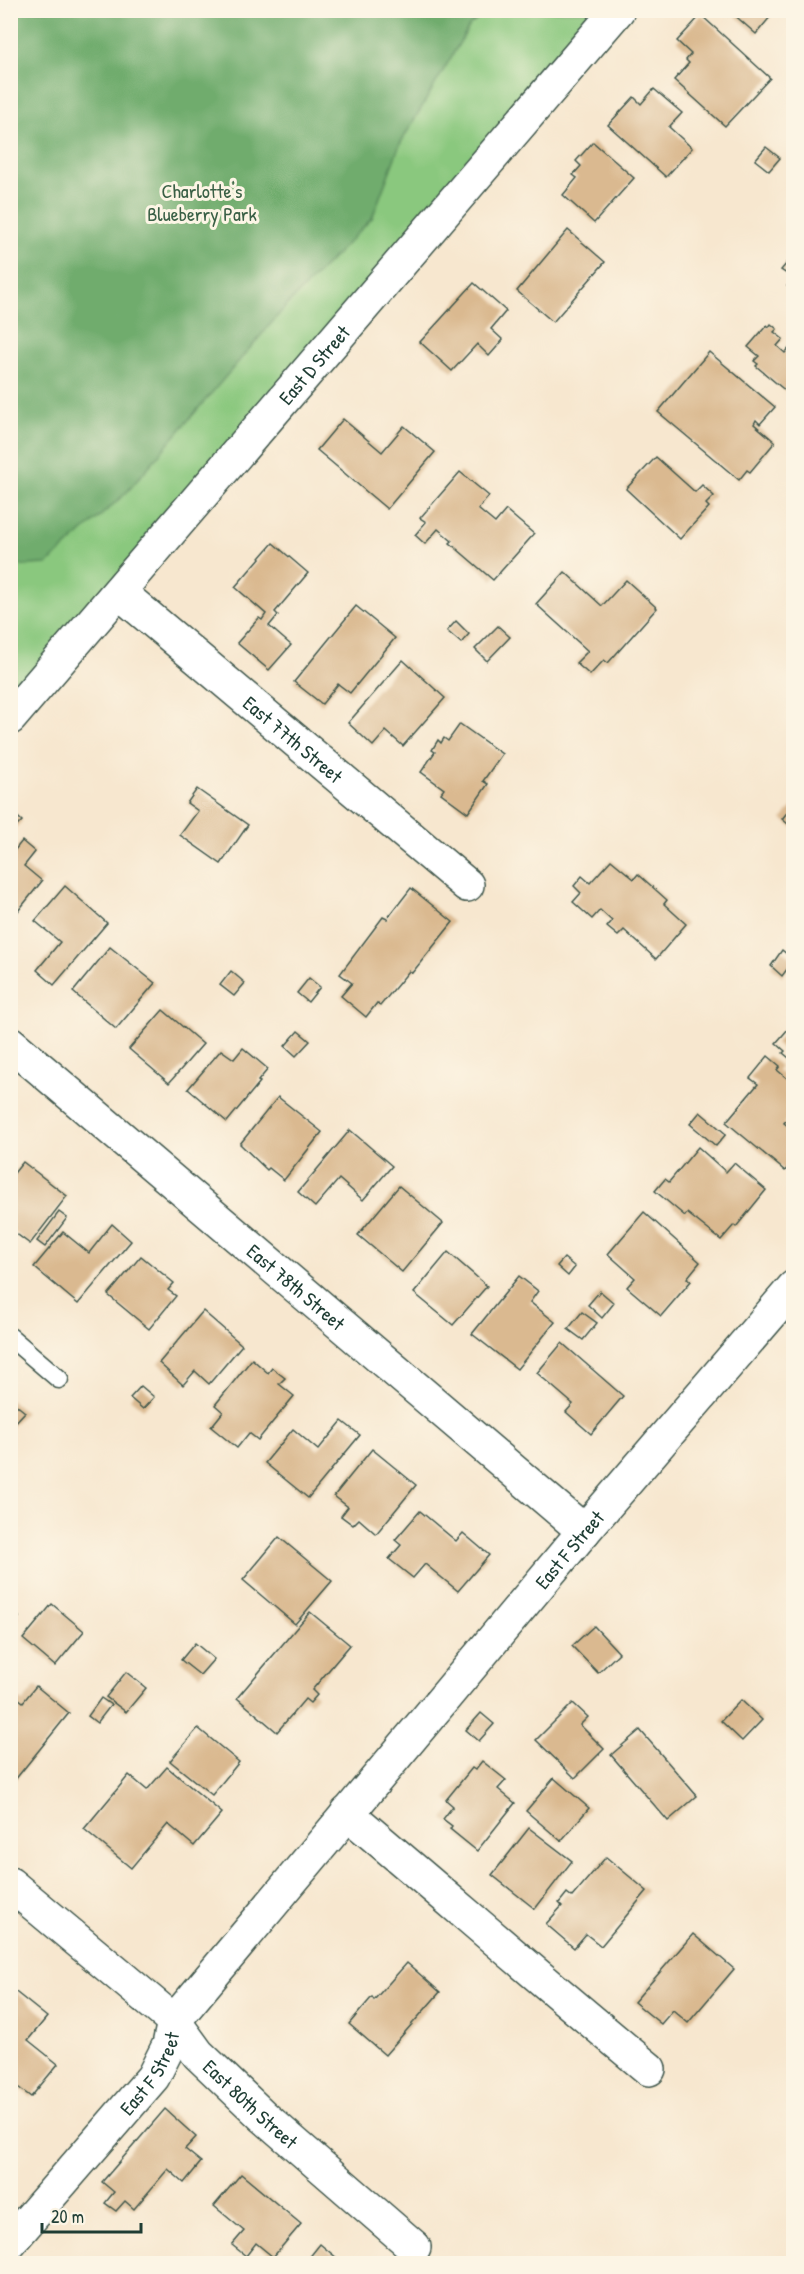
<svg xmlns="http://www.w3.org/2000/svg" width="804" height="2274" font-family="'Patrick Hand',sans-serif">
  <rect width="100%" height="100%" fill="#fcf5e5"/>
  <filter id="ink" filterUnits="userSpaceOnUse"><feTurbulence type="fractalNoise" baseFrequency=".0167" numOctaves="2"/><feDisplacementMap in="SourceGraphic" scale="12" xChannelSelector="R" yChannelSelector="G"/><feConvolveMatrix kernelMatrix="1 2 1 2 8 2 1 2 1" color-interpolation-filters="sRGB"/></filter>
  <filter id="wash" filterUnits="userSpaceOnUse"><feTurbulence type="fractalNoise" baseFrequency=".008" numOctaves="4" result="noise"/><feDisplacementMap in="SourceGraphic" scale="24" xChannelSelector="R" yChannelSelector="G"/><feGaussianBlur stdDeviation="1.35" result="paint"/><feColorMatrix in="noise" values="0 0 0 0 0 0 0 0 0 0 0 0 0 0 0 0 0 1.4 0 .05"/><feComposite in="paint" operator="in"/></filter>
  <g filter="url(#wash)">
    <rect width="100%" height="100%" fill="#f7e7cf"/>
    <polygon fill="#8ac87e" stroke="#548259" stroke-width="1.5" points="11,11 618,11 11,718"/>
    <polygon fill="#6fac6d" stroke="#477450" stroke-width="1.5" points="11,10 490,11 470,25 400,144 372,218 286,306 127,492 47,564 11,566"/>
    <g id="blocks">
      <g fill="#dab990">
        <polygon points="722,10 776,10 756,34 731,12 728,16"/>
        <polygon points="701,15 770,78 725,126 674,80 689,63 686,60 691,54 677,41"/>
        <polygon points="654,89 682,113 669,127 692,148 666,177 608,125 634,97 641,104"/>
        <polygon points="593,142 634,178 594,223 563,195 577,178 573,175 581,166 576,161"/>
        <polygon points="766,147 780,158 769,171 755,160"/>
        <polygon points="568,230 605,262 553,322 517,291"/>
        <polygon points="794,255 794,291 787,286 793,278 781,270"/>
        <polygon points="474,283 506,311 491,329 503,340 489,356 477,344 452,371 420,342"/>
        <polygon points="771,324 777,329 774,332 783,339 777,346 785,353 794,343 794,398 756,366 758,364 754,361 759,356 748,347 767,325 769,327"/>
        <polygon points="709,352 775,407 760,424 756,420 754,424 775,442 750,472 747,470 739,480 658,412"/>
        <polygon points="343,419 382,452 404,426 435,452 387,509 317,450"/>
        <polygon points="656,457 695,492 702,485 714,496 706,504 709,507 680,539 626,489"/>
        <polygon points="460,472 489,496 478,509 495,523 506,510 534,534 493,580 450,543 452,541 438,529 425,544 415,535 426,522 420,518"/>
        <polygon points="273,543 308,573 275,612 278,615 269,626 291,645 269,670 237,643 259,618 262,620 266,614 235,587"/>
        <polygon points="565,572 602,606 626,580 657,608 608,663 604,660 590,675 576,663 588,651 536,604"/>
        <polygon points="356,606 395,638 350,693 338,684 322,704 294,682"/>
        <polygon points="456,621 469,634 461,643 447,631"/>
        <polygon points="498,626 510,637 487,661 475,649"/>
        <polygon points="403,660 445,698 403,746 386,731 373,746 348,723"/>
        <polygon points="460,724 502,754 483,781 488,784 468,813 441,793 444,789 421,772 435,752 432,750 438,740 441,743 444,738 448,741"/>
        <polygon points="197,789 248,825 221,864 180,835 198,811 187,803"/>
        <polygon points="794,804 794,829 782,819"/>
        <polygon points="10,810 22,821 10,833"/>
        <polygon points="22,841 35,852 24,866 42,881 10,921 10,856"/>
        <polygon points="611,860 634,879 638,874 667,900 664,904 686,924 656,959 624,930 618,936 607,927 612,921 600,910 592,919 573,902 581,893 574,886 582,876 590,883"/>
        <polygon points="65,886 107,923 54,985 37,970 60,942 35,921"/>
        <polygon points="411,888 453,922 412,973 409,971 380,1006 377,1003 366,1017 341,996 352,983 340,974 383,917 387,919"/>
        <polygon points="110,947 155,983 116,1029 73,992"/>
        <polygon points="782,950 794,960 782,976 771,966"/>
        <polygon points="231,971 245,983 234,996 220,985"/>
        <polygon points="309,978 320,987 308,1002 297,993"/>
        <polygon points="163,1010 203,1044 169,1083 129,1049"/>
        <polygon points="789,1028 794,1031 794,1062 783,1053 785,1051 776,1043"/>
        <polygon points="298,1031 310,1041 296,1056 285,1046"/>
        <polygon points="243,1048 268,1069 258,1081 260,1082 227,1122 188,1089 221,1050 234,1059"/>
        <polygon points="768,1056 780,1066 777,1070 794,1084 794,1111 784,1123 794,1131 794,1160 785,1171 726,1122 758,1084 750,1078"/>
        <polygon points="278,1097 322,1132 284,1180 269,1168 267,1170 240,1144"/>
        <polygon points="700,1112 726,1134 716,1146 690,1124"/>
        <polygon points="350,1130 392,1166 363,1200 339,1179 315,1207 298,1192"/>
        <polygon points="698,1147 726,1172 734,1163 766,1190 736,1227 734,1225 721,1240 687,1213 685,1216 655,1191 665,1179 669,1182"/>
        <polygon points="23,1162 67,1196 30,1244 10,1229 10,1178"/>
        <polygon points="399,1186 443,1223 402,1272 358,1235"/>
        <polygon points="59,1212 67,1218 45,1247 37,1241"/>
        <polygon points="644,1212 700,1262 687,1278 691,1281 661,1316 627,1287 635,1278 608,1254"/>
        <polygon points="112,1224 131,1241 78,1304 34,1267 63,1232 89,1253"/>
        <polygon points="448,1252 487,1286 453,1325 414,1293"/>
        <polygon points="141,1256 174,1283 168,1290 176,1296 149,1329 108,1295"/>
        <polygon points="564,1258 575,1267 568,1276 557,1266"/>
        <polygon points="519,1276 538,1291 530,1302 555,1322 517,1369 472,1334"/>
        <polygon points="600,1291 614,1303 602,1318 588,1305"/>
        <polygon points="203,1311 242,1345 209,1384 195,1371 183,1385 159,1363"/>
        <polygon points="582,1312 597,1323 583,1340 568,1329"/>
        <polygon points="562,1343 623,1396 591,1434 566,1412 573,1404 537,1373"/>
        <polygon points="252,1359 268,1373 272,1368 285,1378 279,1384 294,1396 258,1440 249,1433 237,1448 211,1427 223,1412 215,1405"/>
        <polygon points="141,1386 154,1397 143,1409 130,1398"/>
        <polygon points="10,1400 25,1412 10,1428"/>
        <polygon points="342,1421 360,1435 308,1498 265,1463 293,1429 318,1450"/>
        <polygon points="372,1449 416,1485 376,1534 359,1519 353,1525 341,1516 348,1507 334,1496"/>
        <polygon points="420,1511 456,1541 463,1533 489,1555 458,1591 425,1564 413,1578 389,1559 401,1545 395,1540"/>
        <polygon points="279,1537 332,1581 295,1624 243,1580"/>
        <polygon points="52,1604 84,1631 55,1666 23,1639"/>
        <polygon points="10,1610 19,1617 10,1627"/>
        <polygon points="310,1612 350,1645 312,1690 317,1695 310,1703 305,1699 277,1732 237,1698"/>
        <polygon points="594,1626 619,1653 598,1673 572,1646"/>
        <polygon points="195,1643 214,1659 200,1675 181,1660"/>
        <polygon points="126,1672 146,1688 126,1712 106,1697"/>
        <polygon points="36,1686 69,1713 10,1786 10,1692 23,1702"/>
        <polygon points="101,1698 111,1705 97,1723 88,1716"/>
        <polygon points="741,1700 762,1720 742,1741 721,1721"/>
        <polygon points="573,1703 588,1717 580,1725 604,1749 575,1778 536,1740"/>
        <polygon points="481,1713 494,1724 479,1741 466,1730"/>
        <polygon points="198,1728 239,1762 212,1795 170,1761"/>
        <polygon points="640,1730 697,1796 668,1821 611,1755"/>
        <polygon points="482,1761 506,1780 498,1789 515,1803 477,1851 450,1829 452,1826 443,1819 453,1806 446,1800 472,1768 475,1770"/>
        <polygon points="167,1767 222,1813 194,1846 168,1824 131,1868 84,1829 129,1775 147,1790"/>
        <polygon points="554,1778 589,1808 561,1841 526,1811"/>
        <polygon points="529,1828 572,1861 535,1909 492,1875"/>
        <polygon points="606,1857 647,1891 601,1946 586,1934 574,1948 546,1924 562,1906 559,1903 567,1893 572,1897"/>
        <polygon points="693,1934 734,1969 688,2023 673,2010 661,2024 634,2002"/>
        <polygon points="407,1963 440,1992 385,2055 349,2024 372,1997 374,2000"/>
        <polygon points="12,1989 47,2017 28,2040 58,2064 31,2097 10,2081 10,1991"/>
        <polygon points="165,2109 196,2137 185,2149 201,2162 184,2183 168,2169 134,2209 125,2201 116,2211 105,2203 114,2192 102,2182"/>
        <polygon points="241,2174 301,2224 273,2257 256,2243 246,2256 232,2245 244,2231 214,2206"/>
        <polygon points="320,2244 344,2264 304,2264"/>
      </g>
    </g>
  </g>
  <g filter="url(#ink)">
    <use href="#blocks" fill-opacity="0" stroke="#3f564b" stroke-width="1.5"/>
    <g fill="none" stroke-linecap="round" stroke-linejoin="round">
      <defs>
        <polyline id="service" points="10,1337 59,1379"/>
        <g id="minor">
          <path id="s1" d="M119 592 467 885"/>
          <path id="s2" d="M10 718 618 10"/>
          <path id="s3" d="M10 1043 584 1531"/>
          <path d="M347 1813C448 1898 547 1985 649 2069"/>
          <path id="s4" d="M10 1884 174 2021 198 2054 263 2116 414 2247"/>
          <path id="s5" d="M10 2242 153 2077 169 2045 174 2021 584 1531 794 1287"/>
        </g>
      </defs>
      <use href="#service" stroke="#3f564b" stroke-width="21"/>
      <use href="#minor" stroke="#3f564b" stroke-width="36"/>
      <use href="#service" stroke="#fff" stroke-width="18"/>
      <use href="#minor" stroke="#fff" stroke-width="33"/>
    </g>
  </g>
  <g text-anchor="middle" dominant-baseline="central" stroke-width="6" stroke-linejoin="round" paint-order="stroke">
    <g font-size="20" fill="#3a6046" stroke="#fcf5e5">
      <text x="202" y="190">Charlotte's<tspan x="202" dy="23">Blueberry Park</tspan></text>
    </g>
    <g font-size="20" fill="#1f3d34" stroke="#fcf5e5">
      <text stroke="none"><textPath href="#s2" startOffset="466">East D Street</textPath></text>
      <text stroke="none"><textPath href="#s1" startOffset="228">East 77th Street</textPath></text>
      <text stroke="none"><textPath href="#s3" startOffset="376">East 78th Street</textPath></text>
      <text stroke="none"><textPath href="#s5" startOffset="894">East F Street</textPath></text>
      <text stroke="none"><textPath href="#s5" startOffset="220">East F Street</textPath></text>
      <text stroke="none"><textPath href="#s4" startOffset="327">East 80th Street</textPath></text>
    </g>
  </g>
  <rect width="804" height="2274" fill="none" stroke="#fcf5e5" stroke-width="36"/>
  <path d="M42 2223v9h99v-9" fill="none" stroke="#1f3d34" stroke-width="3"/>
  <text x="51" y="2223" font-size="18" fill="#1f3d34" stroke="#fcf5e5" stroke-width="4.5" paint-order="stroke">20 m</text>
</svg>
